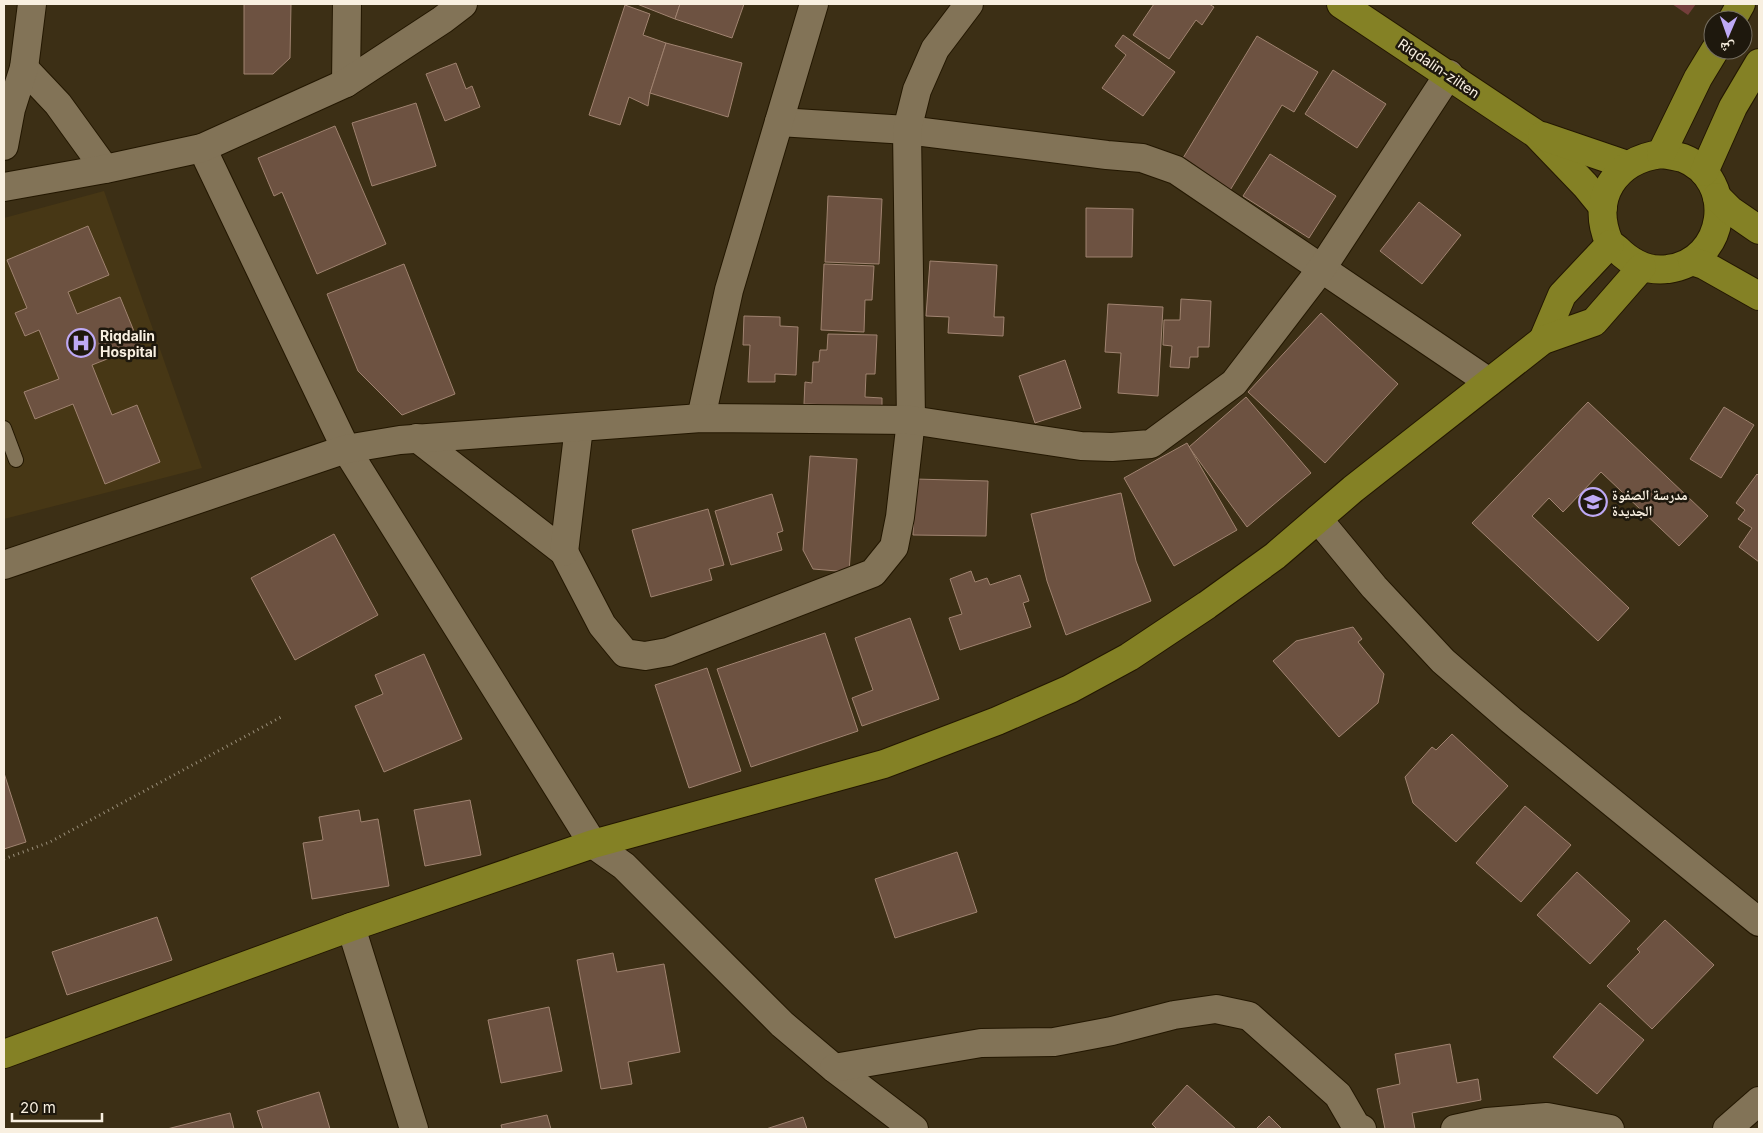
<svg xmlns="http://www.w3.org/2000/svg" width="1763" height="1133" font-family="Inter,'Noto Naskh Arabic',sans-serif">
  <rect width="100%" height="100%" fill="#3c2f15"/>
  <polygon fill="#473715" points="104,191 202,468 4,519 4,218"/>
  <polygon fill="#733e3b" points="1672,4 1696,4 1688,15"/>
  <g fill="#6d5241" stroke="#a08370">
    <polygon points="244,4 291,4 290,58 273,74 244,74"/>
    <polygon points="637,4 680,4 675,19"/>
    <polygon points="680,4 744,4 732,38 675,19"/>
    <polygon points="1154,4 1209,4 1214,7 1202,25 1196,20 1169,59 1133,35"/>
    <polygon points="625,5 650,14 643,35 666,43 650,93 648,106 629,97 620,125 589,115"/>
    <polygon points="1123,35 1175,72 1143,116 1102,88 1126,55 1115,46"/>
    <polygon points="1257,36 1318,72 1294,112 1282,105 1229,192 1180,163"/>
    <polygon points="666,43 742,63 728,117 650,93"/>
    <polygon points="456,63 466,89 472,86 480,107 445,121 426,74"/>
    <polygon points="1333,70 1386,104 1357,148 1305,114"/>
    <polygon points="416,103 436,166 372,186 352,123"/>
    <polygon points="335,126 386,244 317,274 282,192 274,196 258,158"/>
    <polygon points="1270,154 1336,196 1309,238 1243,196"/>
    <polygon points="828,196 882,199 879,264 825,262"/>
    <polygon points="1419,202 1461,235 1422,284 1380,251"/>
    <polygon points="1086,208 1133,209 1132,257 1086,257"/>
    <polygon points="88,226 109,275 68,292 77,314 120,297 140,346 92,365 112,415 137,405 160,462 105,484 73,404 35,419 24,392 59,379 39,330 25,336 15,313 27,308 7,260"/>
    <polygon points="930,261 997,265 994,317 1004,317 1003,336 948,333 949,317 926,316"/>
    <polygon points="404,264 455,394 402,415 358,371 327,294"/>
    <polygon points="824,264 874,266 872,300 865,300 864,332 821,330"/>
    <polygon points="1181,299 1211,301 1209,347 1198,347 1198,357 1190,357 1189,368 1170,367 1172,346 1163,345 1164,320 1180,320"/>
    <polygon points="1108,304 1163,307 1158,396 1118,393 1121,353 1105,352"/>
    <polygon points="1321,313 1398,384 1325,463 1248,392"/>
    <polygon points="744,316 780,317 780,326 798,327 796,375 775,374 775,382 748,382 750,345 743,345"/>
    <polygon points="828,334 877,335 875,374 866,374 865,397 882,398 882,416 860,406 804,404 805,382 812,383 813,362 819,362 820,350 827,350"/>
    <polygon points="1065,360 1081,408 1035,423 1019,376"/>
    <polygon points="1246,397 1311,473 1247,527 1189,447"/>
    <polygon points="1588,402 1708,516 1679,546 1601,472 1563,512 1549,498 1532,516 1629,608 1598,641 1472,523"/>
    <polygon points="1724,407 1754,425 1721,478 1690,459"/>
    <polygon points="1187,443 1237,530 1174,566 1124,478"/>
    <polygon points="810,456 857,459 849,572 813,569 803,550"/>
    <polygon points="1757,474 1759,476 1759,562 1739,547 1752,528 1738,519 1745,510 1736,503"/>
    <polygon points="915,479 988,481 986,536 913,535"/>
    <polygon points="1121,493 1136,561 1151,601 1066,635 1047,581 1031,514"/>
    <polygon points="772,494 783,531 777,533 782,550 731,565 715,511"/>
    <polygon points="708,509 724,565 709,569 712,580 651,597 632,530"/>
    <polygon points="334,534 378,615 295,660 251,578"/>
    <polygon points="971,571 975,582 987,578 990,585 1020,575 1029,601 1023,603 1031,627 960,650 949,618 962,614 950,579"/>
    <polygon points="910,618 939,699 862,726 852,698 873,690 855,638"/>
    <polygon points="1353,627 1362,639 1358,642 1384,674 1378,703 1339,737 1273,661 1296,641"/>
    <polygon points="825,633 858,731 751,767 717,669"/>
    <polygon points="424,654 462,739 384,772 355,706 383,694 375,675"/>
    <polygon points="707,668 741,771 689,788 655,685"/>
    <polygon points="1452,734 1508,786 1456,842 1413,803 1405,777 1432,747 1436,750"/>
    <polygon points="4,773 26,842 4,849"/>
    <polygon points="470,800 481,855 425,866 414,810"/>
    <polygon points="1525,806 1571,845 1521,902 1476,863"/>
    <polygon points="359,810 361,822 378,819 389,886 312,899 303,843 323,840 319,817"/>
    <polygon points="957,852 977,912 895,938 875,879"/>
    <polygon points="1577,872 1630,921 1590,964 1537,915"/>
    <polygon points="157,917 172,960 67,995 52,952"/>
    <polygon points="1665,920 1714,965 1652,1029 1607,986 1640,952 1637,949"/>
    <polygon points="613,953 617,972 664,964 680,1052 628,1062 632,1084 601,1089 577,960"/>
    <polygon points="1600,1003 1644,1040 1597,1094 1553,1057"/>
    <polygon points="549,1007 562,1071 501,1083 488,1020"/>
    <polygon points="1450,1044 1457,1083 1478,1079 1481,1100 1412,1113 1415,1129 1385,1129 1377,1089 1400,1084 1395,1054"/>
    <polygon points="1187,1085 1236,1129 1157,1129 1152,1124"/>
    <polygon points="319,1092 330,1129 263,1129 257,1111"/>
    <polygon points="230,1113 234,1129 167,1129"/>
    <polygon points="547,1115 551,1129 502,1129 501,1125"/>
    <polygon points="1269,1116 1282,1129 1256,1129"/>
    <polygon points="803,1117 807,1129 766,1129"/>
  </g>
  <g fill="none" stroke-linecap="round" stroke-linejoin="round">
    <defs>
      <polyline id="service" points="4,428 16,460"/>
      <g id="minor">
        <polyline points="24,68 58,104 105,169"/>
        <polyline points="346,83 347,4"/>
        <polyline points="779,122 907,130 1107,155 1142,158 1176,170 1489,382"/>
        <polyline points="4,146 11,109 24,68 32,4"/>
        <polyline points="202,148 346,449 593,844 624,866 782,1024 834,1068 914,1129"/>
        <polyline points="4,187 105,169 202,148 346,83 442,20 463,4"/>
        <polyline points="701,418 729,290 814,4"/>
        <polyline points="417,438 564,552 602,625 625,653 645,656 668,652 873,573 894,547 900,517 911,420 907,130 917,90 935,49 969,4"/>
        <polyline points="1318,519 1374,587 1443,661 1511,720 1759,922"/>
        <polyline points="564,552 579,427"/>
        <polyline points="4,565 346,449 400,440 701,418 911,420 1081,446 1112,447 1151,444 1234,383 1322,268 1449,74"/>
        <polyline points="351,927 414,1129"/>
        <polyline points="834,1068 981,1043 1054,1042 1112,1031 1174,1015 1216,1009 1249,1016 1338,1095 1356,1126 1362,1129"/>
        <polyline points="1455,1129 1487,1122 1547,1117 1610,1129"/>
        <polyline points="1727,1129 1759,1101"/>
      </g>
      <g id="primary">
        <polyline points="1341,4 1536,134 1585,185 1603,207"/>
        <polyline points="1732,20 1741,4"/>
        <polyline points="1542,136 1627,165"/>
        <path d="M1661 154C1669 155 1676 156 1683 158 1738 180 1726 262 1668 269 1648 272 1631 263 1617 249 1615 247 1611 245 1609 242 1590 198 1615 160 1661 154Z"/>
        <polyline points="1661,154 1698,78 1715,50"/>
        <polyline points="1704,172 1733,107 1759,63"/>
        <polyline points="1717,197 1730,210 1759,230"/>
        <polyline points="1692,261 1704,265 1759,296"/>
        <polyline points="1543,340 1562,295 1610,244"/>
        <polyline points="4,1054 351,927 593,844 884,764 997,721 1070,689 1129,657 1207,605 1275,556 1353,489 1543,340 1594,322 1642,267"/>
      </g>
    </defs>
    <use href="#service" stroke="#231700" stroke-width="16"/>
    <use href="#minor" stroke="#231700" stroke-width="30"/>
    <use href="#primary" stroke="#231700" stroke-width="30"/>
    <polyline stroke="#9a8f7a" stroke-width="3" stroke-dasharray="1 4" stroke-linecap="butt" points="4,859 50,842 283,716"/>
    <use href="#service" stroke="#827357" stroke-width="14"/>
    <use href="#minor" stroke="#827357" stroke-width="28"/>
    <use href="#primary" stroke="#848125" stroke-width="28"/>
  </g>
  <defs>
    <symbol id="hospital-ring" viewBox="-11 -11 22 22"><circle r="9.5" fill="#1e180d" stroke="#bea9f5" stroke-width="1.5"/><path d="M-5-5h3v3.5h4V-5h3V5h-3V1.5h-4V5h-3Z" fill="#bea9f5"/></symbol>
    <symbol id="school-ring" viewBox="-11 -11 22 22"><circle r="9.5" fill="#1e180d" stroke="#bea9f5" stroke-width="1.5"/><path d="M0-5L7-2L0 1L-7-2ZM-4 1L0 2.5L4 1V4Q0 6-4 4Z" fill="#bea9f5"/></symbol>
  </defs>
  <g fill-rule="evenodd">
    <use href="#hospital-ring" x="65" y="327" width="32" height="32"/>
    <use href="#school-ring" x="1577" y="486" width="32" height="32"/>
  </g>
  <g text-anchor="middle" dominant-baseline="central" stroke-width="5" stroke-linejoin="round" paint-order="stroke">
    <g font-size="14" fill="#f8efe0" stroke="#1e180d">
      <text transform="translate(1439 68) rotate(34)">Riqdalin-zilten</text>
    </g>
    <g font-size="14" font-weight="bold" fill="#f8efe0" stroke="#1e180d" text-anchor="start">
      <text x="100" y="335">Riqdalin<tspan x="100" dy="16">Hospital</tspan></text>
      <text x="1612" y="494">مدرسة الصفوة<tspan x="1612" dy="16">الجديدة</tspan></text>
    </g>
  </g>
  <rect width="1763" height="1133" fill="none" stroke="#f8efe0" stroke-width="10"/>
  <g transform="translate(1728 35) rotate(182)"><circle r="24" fill="#1e180d" stroke="#756e61"/>
  <path d="M0-4L9 19L0 12L-9 19Z" fill="#bea9f5"/>
  <text y="-8" font-size="14" font-weight="bold" text-anchor="middle" fill="#f8efe0">ش</text>
  </g>
  <path d="M12 1113v8h90v-8" fill="none" stroke="#f8efe0" stroke-width="2.5"/>
  <text x="20" y="1113" font-size="15" fill="#f8efe0" stroke="#1e180d" stroke-width="4" paint-order="stroke">20 m</text>
</svg>
